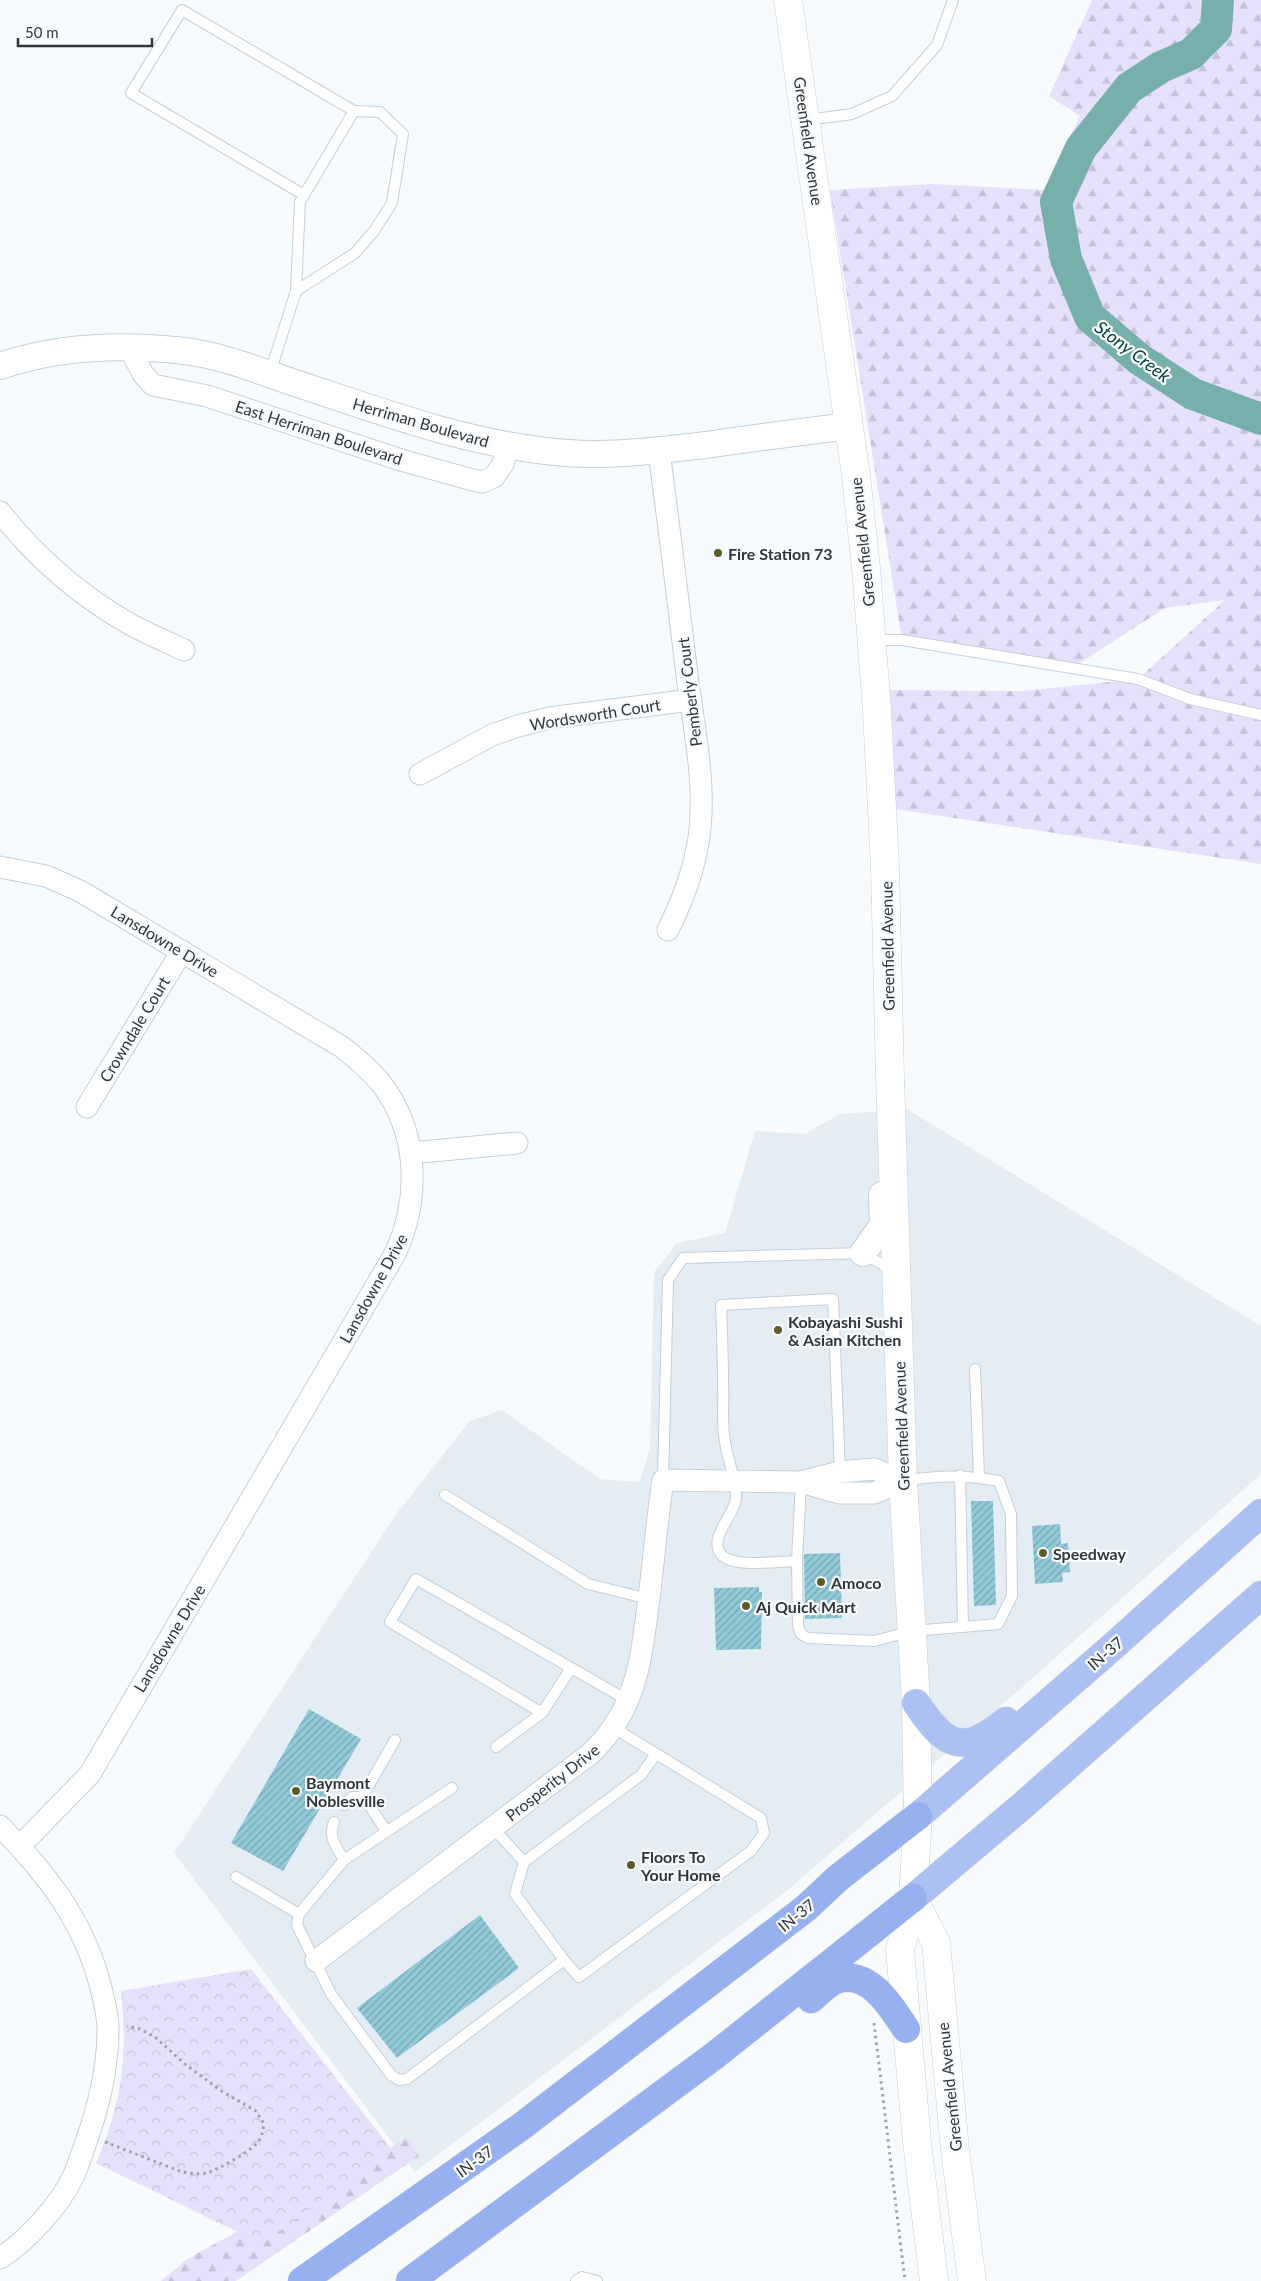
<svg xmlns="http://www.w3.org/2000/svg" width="1261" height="2281" font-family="Lato,sans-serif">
  <defs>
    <pattern id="forest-firs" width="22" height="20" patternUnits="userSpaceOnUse" patternTransform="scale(1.25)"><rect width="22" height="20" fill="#e5e1fb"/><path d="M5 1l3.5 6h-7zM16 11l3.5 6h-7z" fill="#c5c2d8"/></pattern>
    <pattern id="park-crowns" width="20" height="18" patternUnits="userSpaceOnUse" patternTransform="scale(1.25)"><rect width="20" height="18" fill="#e5e1fb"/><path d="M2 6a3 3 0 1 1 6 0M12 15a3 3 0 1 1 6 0" fill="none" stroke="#c5c2d8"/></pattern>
    <pattern id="building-hatch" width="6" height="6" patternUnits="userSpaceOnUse" patternTransform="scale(1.25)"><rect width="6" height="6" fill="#93cad8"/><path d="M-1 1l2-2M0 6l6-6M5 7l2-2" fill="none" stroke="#78a5b0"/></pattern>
  </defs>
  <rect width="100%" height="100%" fill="#f8fbfd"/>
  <polygon fill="#e4edf4" points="907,1109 1261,1326 1261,1474 1026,1684 784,1893 415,2172 174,1853 397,1513 470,1421 502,1410 600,1479 640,1482 650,1447 654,1272 677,1243 725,1233 755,1131 805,1134 840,1114"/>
  <g fill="url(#forest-firs)">
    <polygon points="1092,0 1261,0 1261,864 894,809 885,690 1023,691 1138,679 1225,600 1165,608 1072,668 902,640 830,190 932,184 1044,190 1080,116 1049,96"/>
    <polygon points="408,2138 419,2156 236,2281 161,2281 187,2259"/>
  </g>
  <path fill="url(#park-crowns)" d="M251 1969 392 2150 262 2244 96 2163C122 2105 128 2054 121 1991Z"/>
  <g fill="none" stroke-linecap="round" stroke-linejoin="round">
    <polyline stroke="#77b0aa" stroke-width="32" points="1218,0 1216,29 1191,54 1161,67 1129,88 1081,148 1056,202 1066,259 1090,317 1139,359 1193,394 1261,419"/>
  </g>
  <g fill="url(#building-hatch)">
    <polygon points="971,1501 993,1501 996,1605 974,1606"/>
    <polygon points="1060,1524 1061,1544 1068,1543 1070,1572 1062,1573 1063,1582 1035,1584 1032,1526"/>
    <polygon points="840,1553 842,1618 805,1619 804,1554"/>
    <polygon points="759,1587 759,1592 762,1592 761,1649 716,1650 714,1588"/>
    <polygon points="309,1709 361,1739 283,1871 231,1843"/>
    <polygon points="480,1915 519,1968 397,2058 357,2008"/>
  </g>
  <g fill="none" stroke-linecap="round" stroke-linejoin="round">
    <defs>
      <g id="service">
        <polyline points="807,120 852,114 892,96 937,45 953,0"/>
        <polyline points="304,195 131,93 182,10 354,111"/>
        <polyline points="270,373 296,291 300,202 354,111 380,112 403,134 392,203 374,231 355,253 296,291"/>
        <polyline points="872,640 902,640 1138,679 1190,699 1261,715"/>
        <polyline points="975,1369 979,1477"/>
        <polyline points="960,1475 963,1627"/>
        <polyline points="663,1480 668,1280 683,1258 863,1253 893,1271"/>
        <path d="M801 1482 797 1561 798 1626 801 1634 808 1638 874 1641 912 1631 998 1624 1012 1596 1011 1514 999 1481C964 1475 939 1475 904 1481"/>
        <polyline points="445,1495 588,1584 649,1599"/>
        <path d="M797 1561C780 1561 730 1569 720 1553 709 1536 736 1514 736 1497 736 1475 725 1455 724 1434 722 1417 724 1401 723 1384 723 1358 722 1331 721 1305L833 1299 840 1472"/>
        <polyline points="571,1668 542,1713 390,1622 416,1579 629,1701"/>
        <polyline points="496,1747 542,1713"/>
        <polyline points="452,1788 344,1860 299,1914 297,1925 331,1994 391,2075 399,2080 407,2079 564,1960"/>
        <polyline points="362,1797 395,1740"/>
        <polyline points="344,1805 352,1797 362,1797 366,1800 386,1831"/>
        <path d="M334 1822C328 1837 336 1847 344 1860"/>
        <polyline points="493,1828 524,1862 515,1894 564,1960 579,1977 751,1851 764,1833 761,1818 614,1728"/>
        <polyline points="524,1862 641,1775 656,1754"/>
        <polyline points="236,1877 299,1914"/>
        <polyline points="576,2281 582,2277 597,2281"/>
      </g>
      <g id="minor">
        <polyline points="129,347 143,374 153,385 207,396 401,460 469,479 482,482 494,477 503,464 508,446"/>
        <path d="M659 451C669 528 679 606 688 683 695 733 706 787 699 837 694 871 683 899 668 930"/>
        <path d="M0 512C35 556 79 595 128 623 146 633 165 641 184 650"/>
        <polyline points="420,774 492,735 518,726 549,718 691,700"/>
        <path d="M0 867 46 876 80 891 342 1047C358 1060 374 1073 386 1090 419 1139 419 1200 396 1252L90 1774 20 1846"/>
        <polyline points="87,1107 182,951"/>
        <polyline points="411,1153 517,1143"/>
        <polyline points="801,1482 840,1472 874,1469 903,1481"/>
        <path d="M0 1826C47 1874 84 1921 101 1988 104 2001 108 2016 108 2029 108 2068 98 2109 85 2145 81 2155 78 2167 73 2177 60 2205 26 2242 0 2258"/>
        <path d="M316 1961 590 1754C638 1709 641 1658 649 1598 654 1558 657 1519 663 1480L801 1482 839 1493H874L903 1481"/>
      </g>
      <g id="tertiary">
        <path d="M0 366C58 346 124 344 185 351 224 356 262 372 298 384 380 411 460 441 546 451 599 458 653 451 706 445 754 438 801 432 849 426"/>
        <polyline points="863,1253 883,1225 882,1195"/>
      </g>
      <g id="secondary">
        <polyline points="788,0 856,476 866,568 877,711 885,867 890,1077 903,1481 916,1703 918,1816 913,1898 900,1950 917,2142 934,2281"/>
        <polyline points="913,1898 936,1943 955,2150 972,2281"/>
      </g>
      <g id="trunk">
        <path d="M916 1703C945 1747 963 1756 1006 1721"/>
        <polyline points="918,1816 1110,1649 1261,1513"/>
        <polyline points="913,1898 1021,1807 1261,1595"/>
      </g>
      <g id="motorway">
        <path d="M811 1999C818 1993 828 1983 836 1980 868 1968 892 2007 906 2029"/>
        <polyline points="302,2281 522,2126 806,1908 838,1878 918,1816"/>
        <polyline points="410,2281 714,2056 913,1898"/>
      </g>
    </defs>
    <use href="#service" stroke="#c1d0db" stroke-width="12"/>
    <use href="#minor" stroke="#c1d0db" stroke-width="23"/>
    <use href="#tertiary" stroke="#c1d0db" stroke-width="28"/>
    <use href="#secondary" stroke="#c1d0db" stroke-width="29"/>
    <use href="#trunk" stroke="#d6d7d8" stroke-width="29"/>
    <use href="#motorway" stroke="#d6d7d8" stroke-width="29"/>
    <g stroke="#9fa3a6" stroke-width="3" stroke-dasharray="2.5 4" stroke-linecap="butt">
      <polyline points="874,2023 905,2281"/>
      <path d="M105 2142 182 2172C190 2173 198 2175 206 2173 218 2170 249 2152 257 2143 262 2137 263 2131 264 2124L256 2111 223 2092 186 2065 155 2037 140 2029 127 2026"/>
    </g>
    <use href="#service" stroke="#fff" stroke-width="10"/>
    <use href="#minor" stroke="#fff" stroke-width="21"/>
    <use href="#tertiary" stroke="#fff" stroke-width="26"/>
    <use href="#secondary" stroke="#fff" stroke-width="28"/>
    <use href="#trunk" stroke="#acc0f2" stroke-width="28"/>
    <use href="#motorway" stroke="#97b0ef" stroke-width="28"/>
  </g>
  <g fill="#5c5c29" stroke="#f8fbfd" stroke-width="2">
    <circle cx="718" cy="553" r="5"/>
    <circle cx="778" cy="1330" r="5"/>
    <circle cx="1043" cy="1553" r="5"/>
    <circle cx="821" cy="1582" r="5"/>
    <circle cx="746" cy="1606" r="5"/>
    <circle cx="296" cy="1791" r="5"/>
    <circle cx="631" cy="1865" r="5"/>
  </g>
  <g text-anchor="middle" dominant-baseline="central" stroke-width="4.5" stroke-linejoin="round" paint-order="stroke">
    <g font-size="16" fill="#30363b" stroke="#f8fbfd">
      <text transform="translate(809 141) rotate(82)">Greenfield Avenue</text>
      <text transform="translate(421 422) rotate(16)">Herriman Boulevard</text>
      <text transform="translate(319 432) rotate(18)">East Herriman Boulevard</text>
      <text transform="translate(862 542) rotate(-96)">Greenfield Avenue</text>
      <text transform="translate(689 692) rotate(-97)">Pemberly Court</text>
      <text transform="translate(595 714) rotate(-9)">Wordsworth Court</text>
      <text transform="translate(165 941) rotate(31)">Lansdowne Drive</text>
      <text transform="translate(887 946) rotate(-91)">Greenfield Avenue</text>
      <text transform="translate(134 1029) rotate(-59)">Crowndale Court</text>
      <text transform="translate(373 1288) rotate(-61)">Lansdowne Drive</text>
      <text transform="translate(901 1426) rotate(-92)">Greenfield Avenue</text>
      <text transform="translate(169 1638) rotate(-59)">Lansdowne Drive</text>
      <text transform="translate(1105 1653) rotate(-41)">IN-37</text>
      <text transform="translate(552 1782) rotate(-38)">Prosperity Drive</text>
      <text transform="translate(796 1915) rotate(-39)">IN-37</text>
      <text transform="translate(949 2087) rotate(-96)">Greenfield Avenue</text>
      <text transform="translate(474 2161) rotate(-36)">IN-37</text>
    </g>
    <g font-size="16" font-weight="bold" fill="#30363b" stroke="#f8fbfd" text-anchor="start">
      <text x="728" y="553">Fire Station 73</text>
      <text x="788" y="1321">Kobayashi Sushi<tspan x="788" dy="18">&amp; Asian Kitchen</tspan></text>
      <text x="1053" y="1553">Speedway</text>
      <text x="831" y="1582">Amoco</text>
      <text x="756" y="1606">Aj Quick Mart</text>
      <text x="306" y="1782">Baymont<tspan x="306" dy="18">Noblesville</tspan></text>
      <text x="641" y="1856">Floors To<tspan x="641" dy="18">Your Home</tspan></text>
    </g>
    <g font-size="18" font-style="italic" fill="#0a413d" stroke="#f8fbfd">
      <text transform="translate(1133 351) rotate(37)">Stony Creek</text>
    </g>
  </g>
  <path d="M18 38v8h134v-8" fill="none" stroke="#30363b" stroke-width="2.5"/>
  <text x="25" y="38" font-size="15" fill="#30363b" stroke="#f8fbfd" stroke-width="4" paint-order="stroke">50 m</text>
</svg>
